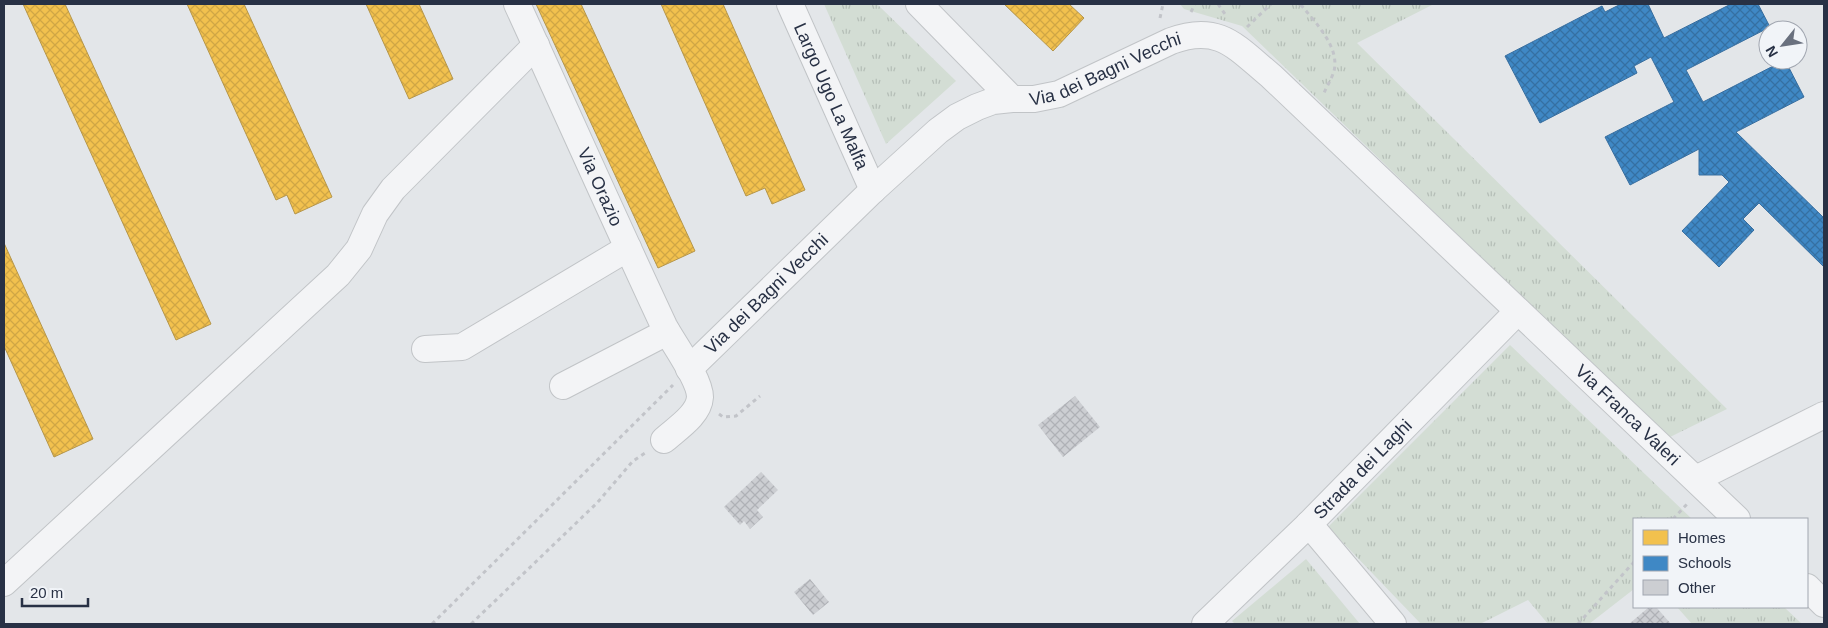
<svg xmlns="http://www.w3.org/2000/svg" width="1828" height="628" font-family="Arial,sans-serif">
  <defs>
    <pattern id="grass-tufts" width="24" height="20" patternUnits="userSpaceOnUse" patternTransform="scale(1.25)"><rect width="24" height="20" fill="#d3ddd4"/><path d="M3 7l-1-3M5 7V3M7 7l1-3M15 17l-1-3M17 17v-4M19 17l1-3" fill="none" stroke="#b5beb7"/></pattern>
    <pattern id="homes-cross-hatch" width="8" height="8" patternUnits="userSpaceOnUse" patternTransform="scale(1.25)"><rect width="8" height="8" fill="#f2c14e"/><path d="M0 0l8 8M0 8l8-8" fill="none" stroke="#d0a645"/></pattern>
    <pattern id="schools-cross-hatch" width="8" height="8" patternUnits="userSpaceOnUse" patternTransform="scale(1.25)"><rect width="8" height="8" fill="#3f88c5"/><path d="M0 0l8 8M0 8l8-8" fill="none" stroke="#3570a2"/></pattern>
    <pattern id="building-cross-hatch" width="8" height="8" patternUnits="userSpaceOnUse" patternTransform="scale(1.25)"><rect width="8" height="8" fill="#ccced2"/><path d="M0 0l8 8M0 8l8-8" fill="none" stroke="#afb1b6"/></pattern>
  </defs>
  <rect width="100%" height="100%" fill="#e3e6e9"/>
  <g fill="url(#grass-tufts)">
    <polygon points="824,4 877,4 956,81 886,144"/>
    <polygon points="1180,4 1434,4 1357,43 1727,409 1668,438 1242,26 1184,9"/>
    <polygon points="1510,345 1692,519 1634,519 1634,589 1589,624 1548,624 1528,600 1480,624 1421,624 1328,527"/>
    <polygon points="1306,559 1360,624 1235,624 1232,621"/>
    <polygon points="1677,607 1784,607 1802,624 1692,624"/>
  </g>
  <g fill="url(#homes-cross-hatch)" stroke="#b5964b">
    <polygon points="23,4 65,4 211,324 176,340"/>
    <polygon points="187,4 244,4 332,197 295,214 287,195 276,200"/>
    <polygon points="366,4 419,4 453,79 409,99"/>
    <polygon points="536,4 581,4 695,251 658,268"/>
    <polygon points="661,4 723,4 805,190 772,204 765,188 746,196"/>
    <polygon points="1004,4 1069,4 1084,18 1053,51"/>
    <polygon points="4,243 93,439 54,457 4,346"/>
  </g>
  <polygon fill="url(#schools-cross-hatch)" stroke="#386e9f" points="1621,4 1648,4 1664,38 1731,4 1758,4 1770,27 1686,70 1703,102 1785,60 1804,97 1736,132 1824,218 1824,267 1759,203 1743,219 1754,230 1719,267 1682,231 1729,182 1722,175 1699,175 1699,149 1630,185 1605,137 1674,102 1651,57 1634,66 1637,73 1540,123 1505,56 1602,6 1605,12"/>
  <g fill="url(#building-cross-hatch)">
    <polygon points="1075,396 1100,427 1063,457 1038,425"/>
    <polygon points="761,472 778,490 757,510 763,517 750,529 744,521 740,525 724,507"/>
    <polygon points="810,579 829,602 813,615 794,592"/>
    <polygon points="1649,607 1656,607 1671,624 1629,624"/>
  </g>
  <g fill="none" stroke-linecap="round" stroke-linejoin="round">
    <defs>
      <g id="minor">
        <path id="s1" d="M517 4C566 111 614 219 664 326 673 343 700 379 700 397 699 415 676 429 664 440"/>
        <path id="s2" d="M790 4 873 190"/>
        <polyline points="919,4 1012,99"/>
        <polyline points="425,349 462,347 628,248"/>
        <path id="s3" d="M689 369 873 190 938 131 957 117 977 107 993 101 1012 99H1034L1059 94 1171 41C1219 23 1236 47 1271 76L1737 519"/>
        <polyline points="563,386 667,332"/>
        <polyline points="1696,479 1824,415"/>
        <polyline points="1309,524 1393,624"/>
        <polyline points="4,583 338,275 359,249 375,214 393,189 536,45"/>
        <polyline points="1807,587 1824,604"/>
        <path id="s4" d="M1205 624 1309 524 1518 311"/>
      </g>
    </defs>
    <use href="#minor" stroke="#c1c4c7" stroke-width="28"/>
    <g stroke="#c2c4c9" stroke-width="3" stroke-dasharray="4 4" stroke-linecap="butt">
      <polyline points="1218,4 1225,14"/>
      <polyline points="1298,4 1305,4"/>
      <path d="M1301 5C1315 22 1340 47 1334 71 1332 78 1327 86 1324 93"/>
      <polyline points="1191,12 1195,4"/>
      <polyline points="1160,18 1163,4"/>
      <polyline points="1247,27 1271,4"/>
      <polyline points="719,414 723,417 736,416 760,396"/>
      <polyline points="1673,519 1688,503"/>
      <polyline points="432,624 673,385"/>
      <polyline points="471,624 597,503 633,461 645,453"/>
      <polyline points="1578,624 1634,562"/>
    </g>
    <use href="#minor" stroke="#f3f4f6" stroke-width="26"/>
  </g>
  <g text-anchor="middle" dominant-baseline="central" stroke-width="5" stroke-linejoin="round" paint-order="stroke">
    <g font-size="18" fill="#283145" stroke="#f1f4f8">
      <text stroke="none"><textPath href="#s3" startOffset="526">Via dei Bagni Vecchi</textPath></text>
      <text stroke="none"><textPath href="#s2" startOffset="101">Largo Ugo La Malfa</textPath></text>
      <text stroke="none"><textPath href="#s1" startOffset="201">Via Orazio</textPath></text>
      <text stroke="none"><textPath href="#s3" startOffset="108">Via dei Bagni Vecchi</textPath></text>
      <text stroke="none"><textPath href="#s3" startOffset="1204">Via Franca Valeri</textPath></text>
      <text stroke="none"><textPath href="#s4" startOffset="221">Strada dei Laghi</textPath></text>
    </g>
  </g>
  <rect width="1828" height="628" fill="none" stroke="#283145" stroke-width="10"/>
  <rect x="1633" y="518" width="175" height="90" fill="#f1f4f8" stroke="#a1a6b0"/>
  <rect x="1643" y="530" width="25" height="15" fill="#f2c14e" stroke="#a1a6b0"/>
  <text x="1678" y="543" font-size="15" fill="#283145">Homes</text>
  <rect x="1643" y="556" width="25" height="15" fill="#3f88c5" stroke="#a1a6b0"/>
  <text x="1678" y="568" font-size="15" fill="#283145">Schools</text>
  <rect x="1643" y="580" width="25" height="15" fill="#ccced2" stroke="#a1a6b0"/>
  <text x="1678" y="593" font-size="15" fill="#283145">Other</text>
  <g transform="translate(1783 45) rotate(240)"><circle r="24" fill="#f1f4f8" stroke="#a1a6b0"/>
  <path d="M0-4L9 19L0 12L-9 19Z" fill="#69707e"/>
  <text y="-8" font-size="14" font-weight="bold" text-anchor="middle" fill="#283145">N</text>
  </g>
  <path d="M22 598v8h66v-8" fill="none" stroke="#283145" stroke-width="2.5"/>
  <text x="30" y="598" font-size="15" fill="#283145" stroke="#f1f4f8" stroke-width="4" paint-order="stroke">20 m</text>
</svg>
